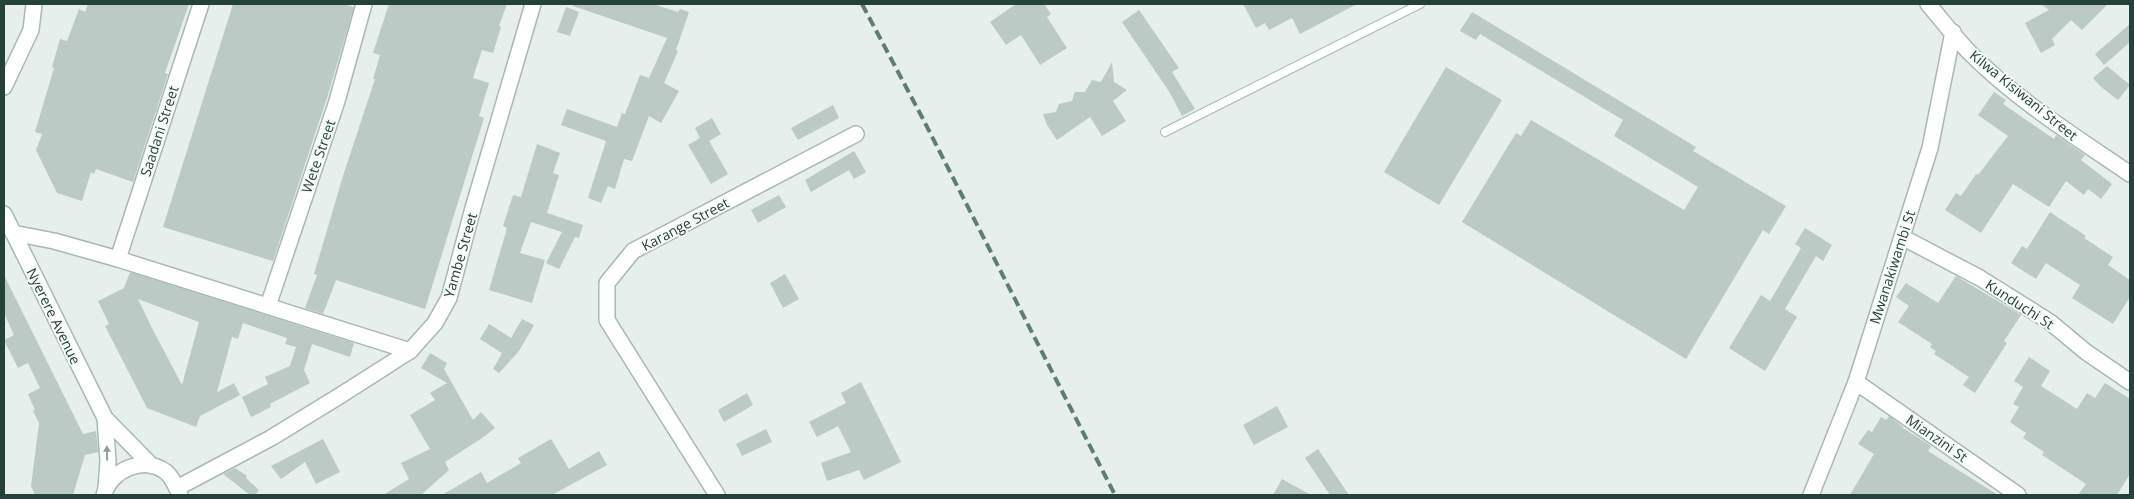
<svg xmlns="http://www.w3.org/2000/svg" width="2134" height="499" font-family="'Open Sans',sans-serif">
  <rect width="100%" height="100%" fill="#e6efeb"/>
  <g fill="#bbcac4" fill-rule="evenodd">
    <polygon points="88,4 189,4 165,73 168,74 133,182 96,169 94,174 91,172 82,201 57,193 36,150 42,134 35,132 54,68 52,67 60,39 67,41 79,9 85,12"/>
    <polygon points="233,4 343,4 354,7 327,98 273,261 163,227"/>
    <polygon points="389,4 507,4 499,26 501,27 493,53 482,50 473,78 489,83 479,116 484,118 425,309 336,280 323,314 305,308 317,275 314,274 343,176 375,79 373,79 380,55 373,53"/>
    <polygon points="573,4 653,4 678,12 680,9 689,12 676,50 678,51 664,83 679,91 661,123 649,116 632,161 624,159 615,189 608,186 601,203 588,198 606,141 561,125 567,109 617,127 622,113 625,114 640,75 649,78 667,38 573,6"/>
    <polygon points="1016,4 1044,4 1051,14 1047,17 1067,48 1040,65 1021,35 1006,45 990,22"/>
    <polygon points="1243,4 1357,4 1300,34 1292,18 1269,30 1265,23 1256,28"/>
    <polygon points="2041,4 2108,4 2082,30 2071,20 2052,39 2055,45 2041,53 2025,23 2049,10"/>
    <polygon points="566,7 579,12 570,36 557,32"/>
    <polygon points="1139,10 1179,68 1172,72 1195,109 1182,116 1170,93 1122,22"/>
    <polygon points="1472,12 1696,147 1693,151 1786,206 1769,234 1763,230 1686,359 1462,222 1516,133 1521,136 1531,120 1684,210 1698,187 1614,136 1623,120 1480,34 1476,40 1460,31"/>
    <polygon points="2130,24 2130,42 2104,65 2095,54"/>
    <polygon points="1112,62 1114,82 1127,90 1113,101 1126,121 1102,136 1090,117 1057,140 1047,125 1043,114 1056,112 1059,104 1072,101 1075,92 1085,92 1092,80 1101,82"/>
    <polygon points="2107,66 2130,85 2118,100 2100,86 2093,78"/>
    <polygon points="1446,67 1502,100 1439,205 1384,172"/>
    <polygon points="1994,92 2006,100 2003,104 2054,139 2056,135 2085,155 2081,160 2112,184 2101,199 2088,189 2084,195 2066,181 2049,207 2013,184 1981,233 1945,210 1956,193 1961,196 1976,174 1978,175 2008,136 1978,115"/>
    <polygon points="833,105 839,118 798,140 791,128"/>
    <polygon points="712,118 721,134 709,141 728,174 711,184 688,145 700,138 695,128"/>
    <polygon points="537,144 560,153 553,173 559,175 547,213 583,225 579,238 575,237 559,269 546,263 562,232 531,222 520,253 545,260 532,303 489,290 507,228 503,226 513,195 521,197"/>
    <polygon points="854,151 866,172 854,179 849,170 811,192 805,180"/>
    <polygon points="779,195 786,207 758,223 751,210"/>
    <polygon points="2050,212 2086,236 2084,238 2113,257 2108,265 2130,280 2130,297 2113,324 2072,298 2080,285 2046,263 2036,279 2011,263 2022,246 2027,249"/>
    <polygon points="1805,228 1832,245 1823,261 1816,256 1785,309 1797,317 1765,371 1729,348 1761,295 1770,301 1801,248 1795,244"/>
    <path d="M130 272 354 343 350 357 312 344 304 370 310 383 270 404 271 407 251 417 242 397 268 384 265 377 290 366 296 347 285 344 287 338 243 323 238 339 232 337 217 392 234 383 240 395 200 416 196 427 147 408 105 326 109 324 98 301 124 288ZM138 299 199 322 182 385 153 330Z"/>
    <polygon points="785,274 799,299 783,308 770,283"/>
    <polygon points="4,275 83,434 96,431 98,452 85,455 73,495 35,495 31,486 39,423 33,411 35,410 28,394 40,388 28,363 18,368 4,340 14,335 4,313"/>
    <polygon points="1956,276 2021,315 2004,341 2007,343 1975,393 1963,385 1969,377 1934,354 1936,351 1930,347 1932,344 1898,322 1909,306 1896,297 1906,283 1938,303"/>
    <polygon points="522,319 534,325 519,351 499,373 493,369 502,353 480,339 489,324 511,338"/>
    <polygon points="430,353 447,363 444,369 473,420 481,412 495,428 485,436 445,462 449,470 421,495 383,495 409,479 401,463 430,449 410,415 435,400 430,393 447,383 421,368"/>
    <polygon points="2029,357 2050,371 2041,386 2077,409 2087,393 2095,398 2105,383 2130,399 2130,474 2117,495 2078,495 2086,484 2042,455 2044,452 2023,438 2026,433 2010,422 2019,407 2013,404 2023,387 2014,381"/>
    <polygon points="861,382 901,462 864,480 859,470 827,481 821,463 851,452 838,426 817,437 809,422 846,403 841,393"/>
    <polygon points="747,393 753,405 724,422 718,410"/>
    <polygon points="1277,406 1288,427 1254,445 1243,425"/>
    <polygon points="1889,416 1903,427 1903,428 1931,446 1928,451 1998,495 1850,495 1874,454 1858,444 1868,430 1872,432 1881,417 1886,420"/>
    <polygon points="766,429 772,442 742,456 736,444"/>
    <polygon points="323,439 340,472 316,484 305,462 281,479 271,466"/>
    <polygon points="551,439 569,469 599,451 607,465 552,495 442,495 481,472 487,483 521,463 518,458"/>
    <polygon points="1318,449 1349,495 1330,495 1305,458"/>
    <polygon points="235,468 247,476 246,478 259,490 255,495 250,495 223,474"/>
    <polygon points="1282,479 1311,495 1273,495"/>
  </g>
  <g fill="none" stroke-linecap="round" stroke-linejoin="round">
    <defs>
      <polyline id="service" points="1165,132 1420,4"/>
      <g id="minor">
        <path d="M1928 4C1942 20 1956 39 1971 54 2018 101 2076 137 2130 174"/>
        <polyline points="4,87 31,30 34,4"/>
        <polyline points="13,233 54,241 118,259 410,351"/>
        <polyline points="1902,237 1980,278 2050,322 2086,352 2130,382"/>
        <polyline points="118,259 201,4"/>
        <polyline points="268,306 337,101 364,4"/>
        <polyline points="1856,382 2018,495"/>
        <polyline points="177,488 271,438 341,395 410,351 435,323 449,298 473,208 533,4"/>
        <path d="M104 495C110 470 144 455 166 472 172 477 177 488 180 495"/>
        <polyline points="717,495 607,320 607,283 633,251 856,134"/>
        <polyline points="1811,495 1856,382 1930,148 1953,32"/>
      </g>
      <g id="secondary">
        <polyline points="4,214 105,418 152,466"/>
        <polyline points="105,418 108,461 106,488"/>
      </g>
    </defs>
    <use href="#service" stroke="#a8b8b2" stroke-width="10"/>
    <use href="#minor" stroke="#a8b8b2" stroke-width="18"/>
    <use href="#secondary" stroke="#a4bbb3" stroke-width="18"/>
    <use href="#service" stroke="#fff" stroke-width="8"/>
    <use href="#minor" stroke="#fff" stroke-width="15"/>
    <use href="#secondary" stroke="#fff" stroke-width="15"/>
    <polyline stroke="#5f7d75" stroke-width="4" stroke-dasharray="10 5" stroke-linecap="butt" points="862,4 923,119 1115,495"/>
  </g>
  <defs><path id="oneway-solid" d="M-6-.8H1V-3.2L6.5 0L1 3.2V.8H-6Z" transform="scale(1.25)"/></defs>
  <use fill="#92a09c" href="#oneway-solid" transform="translate(107 453) rotate(-91)"/>
  <g text-anchor="middle" dominant-baseline="central" stroke-width="4" stroke-linejoin="round" paint-order="stroke">
    <g font-size="14" fill="#24423a" stroke="#f7fbf9">
      <text transform="translate(2024 95) rotate(39)">Kilwa Kisiwani Street</text>
      <text transform="translate(159 131) rotate(-72)">Saadani Street</text>
      <text transform="translate(318 156) rotate(-71)">Wete Street</text>
      <text transform="translate(685 224) rotate(-28)">Karange Street</text>
      <text transform="translate(460 255) rotate(-74)">Yambe Street</text>
      <text transform="translate(1892 267) rotate(-72)">Mwanakiwambi St</text>
      <text transform="translate(2020 304) rotate(33)">Kunduchi St</text>
      <text transform="translate(54 316) rotate(64)">Nyerere Avenue</text>
      <text transform="translate(1937 438) rotate(35)">Mianzini St</text>
    </g>
  </g>
  <rect width="2134" height="499" fill="none" stroke="#24423a" stroke-width="10"/>
</svg>
